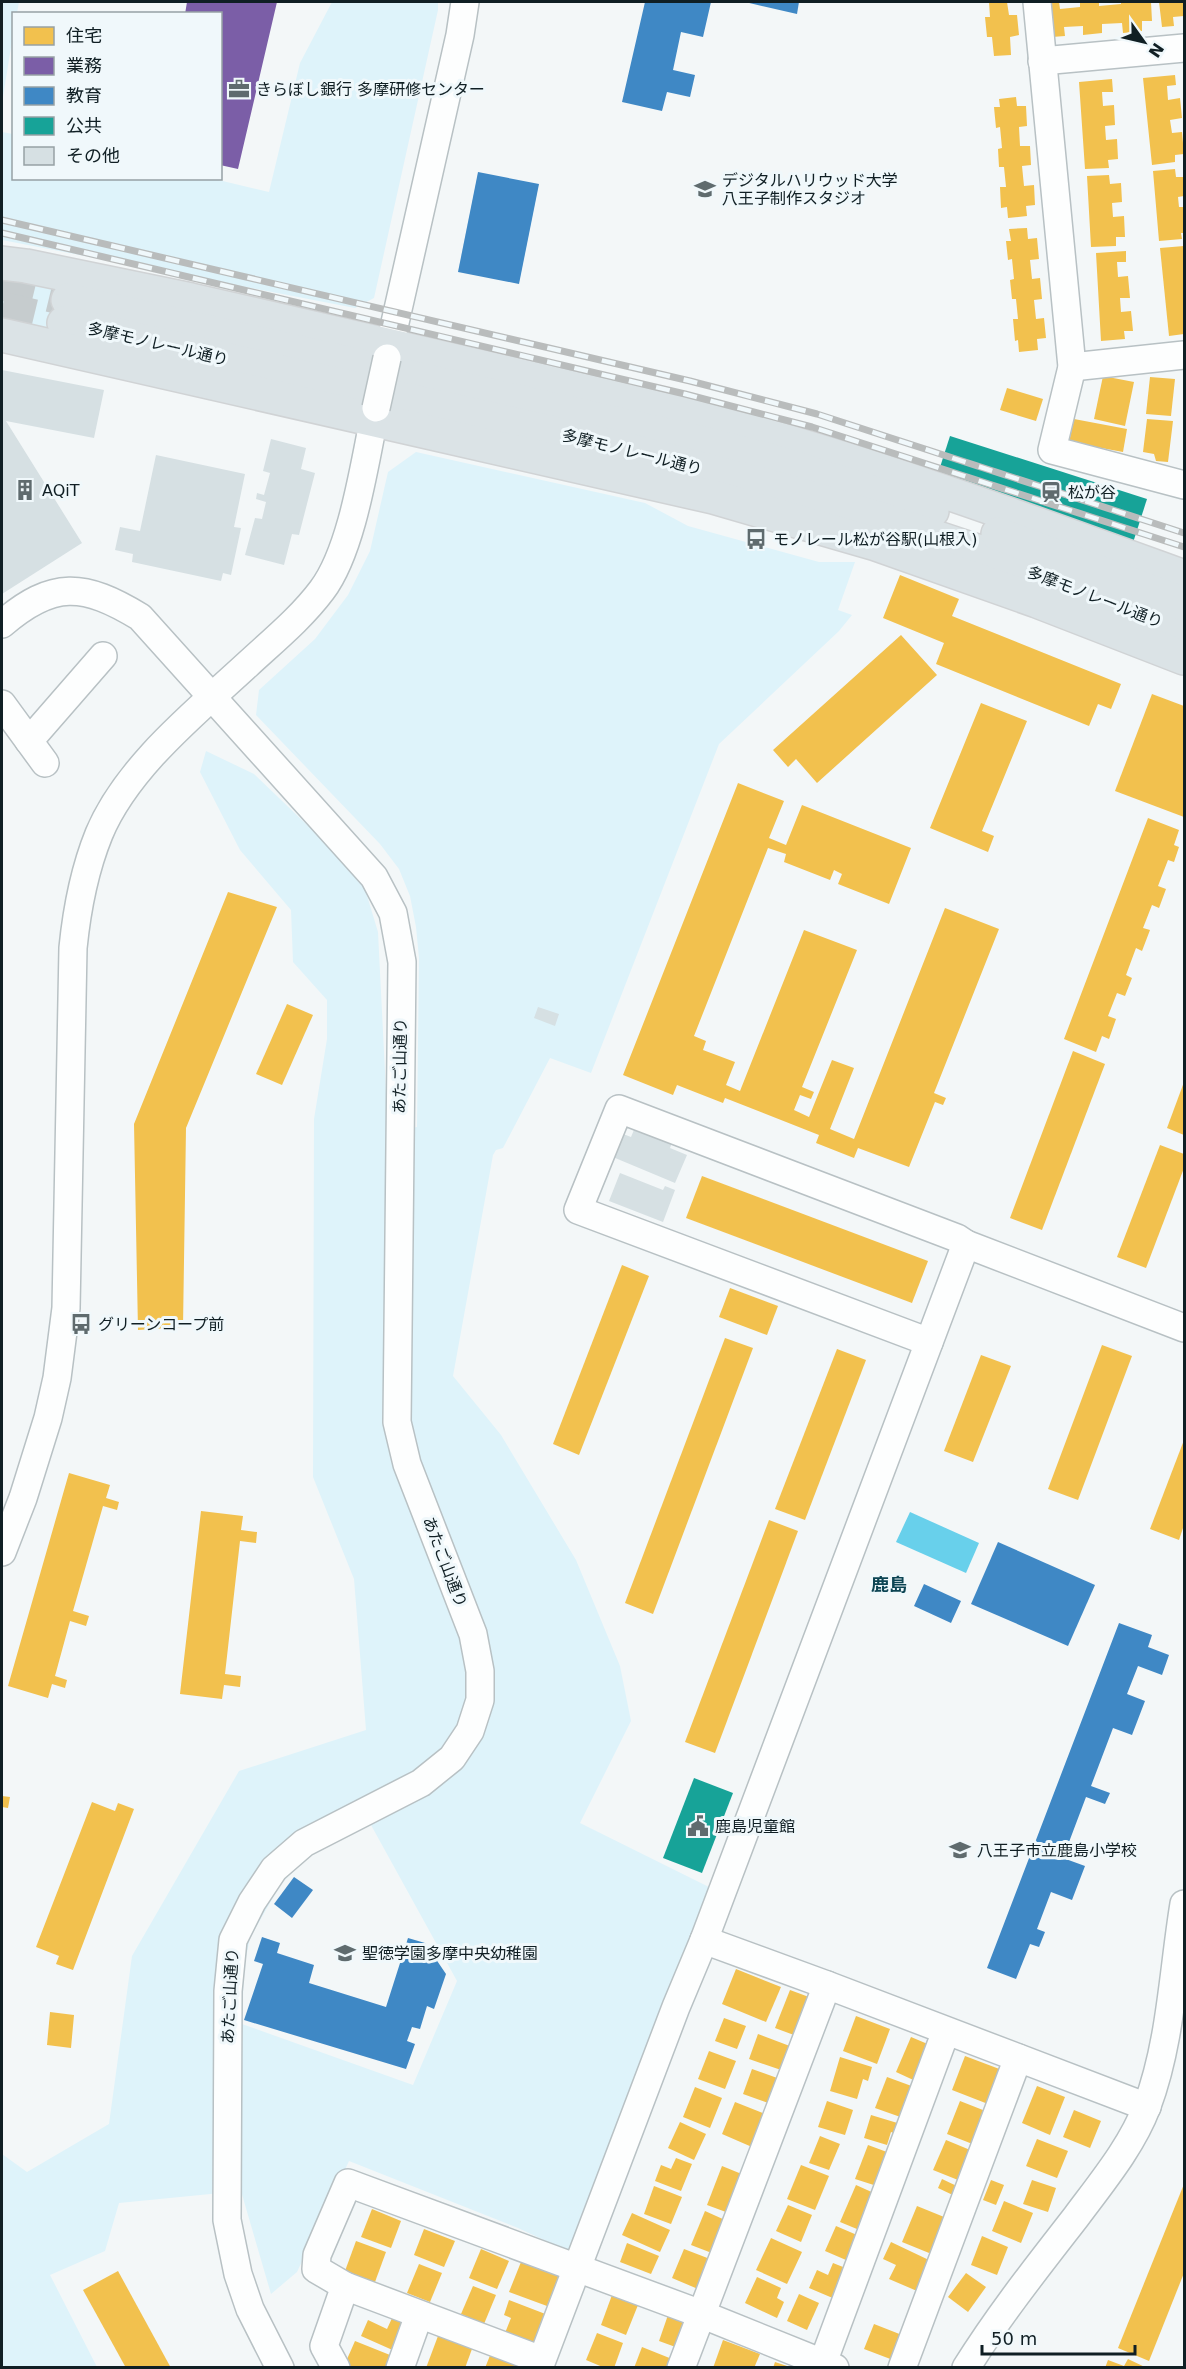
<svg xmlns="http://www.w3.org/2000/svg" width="1186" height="2369" font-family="'DejaVu Sans','Noto Sans JP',sans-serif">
  <rect width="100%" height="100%" fill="#f3f7f8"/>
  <g fill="#def3fa" fill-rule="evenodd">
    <polygon points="2,2 19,2 17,13 14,14 13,35 2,103"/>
    <polygon points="332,2 438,2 438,10 374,298 355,308 2,240 2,132 13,134 14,178 210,178 269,192 300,63"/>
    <polygon points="2,276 66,289 58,332 2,323"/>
    <path d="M416 452 645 503 688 526 819 562H855L838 610 852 615 839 631 719 744 591 1073 550 1058 503 1148 496 1150 493 1155 453 1376 501 1435 576 1560 620 1666 631 1721 580 1823 713 1889 570 2252 518 2228 349 2161 297 2272 271 2294 241 2191 119 2203 105 2251 50 2275 97 2367H2V2154L27 2172 109 2124 132 1956 239 1771 366 1730 354 1579 313 1477 314 1119 327 1039V1000L293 962 291 910 240 850 200 772 206 751 254 774 328 845 365 889 378 932 387 1112 410 1128 417 1127 419 958 416 927 410 896 399 869 380 844 256 715 259 690 315 639 348 595 370 551 388 472ZM371 1825 457 1981 413 2085 242 2024 244 1967 250 1938 280 1885 313 1851Z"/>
  </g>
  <polygon fill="#68d0eb" points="910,1512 979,1543 966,1573 896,1542"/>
  <g fill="#f2c14e">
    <polygon points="989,2 1007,2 1009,15 1017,15 1019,35 1010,37 1011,55 994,56 992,37 987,37 985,17 990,17"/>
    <polygon points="1050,2 1059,2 1060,9 1080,7 1080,3 1099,2 1099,6 1121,4 1121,2 1151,2 1152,21 1142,21 1142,31 1123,33 1122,23 1102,24 1102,33 1083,35 1083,26 1064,27 1065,36 1052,37"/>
    <polygon points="1159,2 1184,2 1184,16 1173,17 1174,26 1162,27"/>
    <polygon points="1175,75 1176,85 1167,86 1168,100 1180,98 1182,118 1170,120 1172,133 1182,132 1184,154 1175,155 1175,162 1152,165 1143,78"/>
    <polygon points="1112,79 1113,92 1102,92 1103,106 1114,105 1115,125 1105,126 1106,140 1117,139 1118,159 1108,160 1109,168 1085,169 1079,82"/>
    <polygon points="1016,97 1017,106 1026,106 1027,126 1019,127 1020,146 1030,146 1031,165 1022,166 1024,186 1034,185 1035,205 1026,206 1027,216 1008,218 1007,207 1001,208 1000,187 1006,187 1004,167 999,167 998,149 1002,148 1000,127 996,128 994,107 1000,107 999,99"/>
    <polygon points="1175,169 1176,177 1184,177 1184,196 1178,197 1179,207 1184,207 1184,233 1181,233 1182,239 1159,241 1153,171"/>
    <polygon points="1109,175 1110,184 1121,183 1122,202 1112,203 1113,217 1124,216 1125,237 1116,237 1116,246 1091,247 1087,176"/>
    <polygon points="1027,228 1028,239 1037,238 1039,259 1030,260 1032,279 1040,278 1042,299 1034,300 1036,319 1044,318 1046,338 1037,339 1038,350 1019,352 1018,340 1015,341 1013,319 1018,319 1016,299 1012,299 1010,280 1014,279 1012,259 1008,260 1006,241 1011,241 1009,229"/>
    <polygon points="1184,246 1184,334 1169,336 1160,248"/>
    <polygon points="1126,251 1126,262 1117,262 1118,277 1128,276 1130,298 1120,298 1121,312 1131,311 1133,331 1124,331 1125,339 1101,341 1096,253"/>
    <polygon points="1103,376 1134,382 1125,426 1094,419"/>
    <polygon points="1150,377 1175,379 1171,416 1146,414"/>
    <polygon points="1007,388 1043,399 1036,421 1000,410"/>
    <polygon points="1074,419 1127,429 1123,452 1069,442"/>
    <polygon points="1147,419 1173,421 1168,462 1156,461 1154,454 1143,452"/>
    <polygon points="900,575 959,599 952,616 1121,684 1111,709 1098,704 1089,726 936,664 944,643 883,618"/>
    <polygon points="901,635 937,675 817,783 796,759 788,767 773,750"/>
    <polygon points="1152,694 1184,706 1184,817 1115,791"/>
    <polygon points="981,703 1027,721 982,831 994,836 988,852 930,828"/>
    <polygon points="738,783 784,801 769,838 786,845 802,805 911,848 889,904 838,884 842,874 834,870 830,880 784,862 786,854 768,848 694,1036 706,1041 703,1050 735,1062 726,1085 740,1091 804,930 857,950 802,1087 814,1092 811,1099 800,1095 794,1110 809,1117 832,1060 854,1068 830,1129 854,1139 945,908 999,929 934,1093 946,1098 943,1105 935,1102 909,1167 858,1148 854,1158 816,1143 819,1135 725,1098 723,1103 677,1085 673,1095 623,1075"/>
    <polygon points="1148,818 1179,830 1174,845 1179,847 1174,862 1168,860 1158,886 1166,889 1159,908 1152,905 1143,928 1150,930 1142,951 1136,948 1126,975 1132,978 1125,996 1117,993 1108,1016 1116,1019 1109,1039 1102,1036 1096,1052 1064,1039"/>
    <polygon points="228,892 277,907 186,1128 183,1327 138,1330 134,1124"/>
    <polygon points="287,1004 313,1015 282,1085 256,1074"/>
    <polygon points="1073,1051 1105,1064 1042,1230 1010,1218"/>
    <polygon points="1184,1082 1184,1135 1167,1128"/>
    <polygon points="1160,1145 1184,1154 1184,1168 1146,1268 1117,1257"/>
    <polygon points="702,1176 928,1261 912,1303 686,1218"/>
    <polygon points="622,1265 649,1276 579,1455 553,1444"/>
    <polygon points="730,1288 778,1306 767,1335 719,1317"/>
    <polygon points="725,1338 753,1348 653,1614 625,1603"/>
    <polygon points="1102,1345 1132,1356 1078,1500 1048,1489"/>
    <polygon points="837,1349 866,1360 805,1520 775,1509"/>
    <polygon points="981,1355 1011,1366 973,1462 944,1451"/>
    <polygon points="1184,1440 1184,1525 1179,1540 1150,1529"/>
    <polygon points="69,1473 110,1485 106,1498 119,1502 117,1510 103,1506 73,1611 89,1616 86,1626 70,1621 55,1676 67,1680 65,1688 52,1684 48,1698 8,1686"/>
    <polygon points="201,1511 243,1516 241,1530 257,1532 256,1543 240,1541 225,1674 241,1676 240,1687 224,1685 222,1699 180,1694"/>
    <polygon points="769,1520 798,1531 715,1753 685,1742"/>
    <polygon points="2,1796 10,1797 8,1808 2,1807"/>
    <polygon points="92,1802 115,1811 118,1803 134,1809 73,1970 56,1964 59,1956 36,1947"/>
    <polygon points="736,1969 781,1987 766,2022 722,2004"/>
    <polygon points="790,1990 817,2000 802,2038 775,2028"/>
    <polygon points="50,2012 74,2015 71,2048 47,2045"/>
    <polygon points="856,2016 890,2029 877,2064 843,2051"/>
    <polygon points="724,2018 746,2026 737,2049 715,2041"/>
    <polygon points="758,2034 795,2048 787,2072 749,2059"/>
    <polygon points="911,2037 930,2045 922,2084 896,2072"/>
    <polygon points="709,2051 736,2061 725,2089 698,2079"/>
    <polygon points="965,2056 1002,2070 988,2104 952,2090"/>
    <polygon points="840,2057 872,2067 868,2081 863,2079 857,2099 830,2091"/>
    <polygon points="752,2069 780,2079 771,2104 743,2094"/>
    <polygon points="887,2077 917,2088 906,2119 875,2108"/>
    <polygon points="1037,2086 1065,2097 1050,2135 1022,2123"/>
    <polygon points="695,2087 722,2098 710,2128 683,2117"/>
    <polygon points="827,2101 853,2110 845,2135 818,2127"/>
    <polygon points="960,2101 988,2112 975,2145 947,2134"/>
    <polygon points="735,2102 765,2114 752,2147 722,2134"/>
    <polygon points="1074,2110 1101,2121 1090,2148 1063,2137"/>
    <polygon points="871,2115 904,2125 901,2136 891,2132 887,2145 864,2138"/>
    <polygon points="680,2122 706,2134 694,2160 668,2148"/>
    <polygon points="820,2136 840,2144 829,2170 809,2163"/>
    <polygon points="1037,2139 1068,2151 1057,2178 1026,2166"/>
    <polygon points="946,2140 975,2152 963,2182 933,2170"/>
    <polygon points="868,2145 895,2155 880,2187 855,2179"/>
    <polygon points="676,2158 692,2164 681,2191 655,2181 661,2165 671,2169"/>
    <polygon points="801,2165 829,2176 815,2210 787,2199"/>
    <polygon points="722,2166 749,2177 734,2215 707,2205"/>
    <polygon points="942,2179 961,2188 957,2197 938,2188"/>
    <polygon points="991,2180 1004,2185 996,2205 983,2200"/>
    <polygon points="1032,2180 1056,2188 1048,2212 1023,2204"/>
    <polygon points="1184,2184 1184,2273 1149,2361 1118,2348"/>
    <polygon points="856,2185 876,2194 869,2234 840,2222"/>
    <polygon points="654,2186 682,2197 671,2224 644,2214"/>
    <polygon points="1004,2201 1033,2213 1021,2243 992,2231"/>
    <polygon points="788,2205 812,2215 801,2242 776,2231"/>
    <polygon points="917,2206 949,2219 934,2255 902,2242"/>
    <polygon points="372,2209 401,2221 391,2248 361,2237"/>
    <polygon points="705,2211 725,2220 717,2255 691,2245"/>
    <polygon points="632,2213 670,2230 660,2252 622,2235"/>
    <polygon points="836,2226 857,2235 853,2243 861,2246 853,2263 825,2251"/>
    <polygon points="424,2229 455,2241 444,2267 414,2255"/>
    <polygon points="982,2236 1008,2247 997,2275 971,2265"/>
    <polygon points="771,2238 802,2252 787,2284 756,2270"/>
    <polygon points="356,2241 386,2252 375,2282 345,2271"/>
    <polygon points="891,2242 931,2261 917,2291 889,2279 896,2265 883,2259"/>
    <polygon points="627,2243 659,2256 651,2274 620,2262"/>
    <polygon points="481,2249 509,2261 497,2289 469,2278"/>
    <polygon points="684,2249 710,2259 698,2289 672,2278"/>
    <polygon points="521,2262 559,2276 547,2306 509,2292"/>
    <polygon points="833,2263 848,2269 835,2299 809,2288 817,2270 828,2275"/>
    <polygon points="419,2264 442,2273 430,2302 407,2293"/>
    <polygon points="118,2271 171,2368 126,2368 83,2290"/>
    <polygon points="966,2273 986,2287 968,2312 948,2297"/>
    <polygon points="757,2277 781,2288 777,2298 784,2302 777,2318 745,2303"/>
    <polygon points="473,2286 496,2295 484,2324 461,2314"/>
    <polygon points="799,2294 819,2303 807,2330 787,2321"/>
    <polygon points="612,2295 638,2305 626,2335 601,2325"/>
    <polygon points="509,2300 548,2315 536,2345 505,2333 511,2318 504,2315"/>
    <polygon points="668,2315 690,2323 681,2349 659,2341"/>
    <polygon points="393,2316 409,2323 397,2352 361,2336 368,2320 387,2329"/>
    <polygon points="874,2324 902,2335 893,2360 864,2349"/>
    <polygon points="597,2333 623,2343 614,2368 605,2368 586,2360"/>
    <polygon points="438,2336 472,2349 465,2368 426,2368"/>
    <polygon points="723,2340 760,2354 754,2368 713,2368"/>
    <polygon points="355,2341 395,2357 390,2368 349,2368 344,2366"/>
    <polygon points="642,2347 672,2359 669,2368 634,2368"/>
    <polygon points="491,2353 527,2368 485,2368"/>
    <polygon points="1128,2359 1147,2368 1105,2368 1108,2360 1124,2366"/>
    <polygon points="775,2362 790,2367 790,2368 773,2368"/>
  </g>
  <polygon fill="#7b5ea7" points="187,2 277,2 238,169 220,165 220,14 185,14"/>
  <g fill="#3f88c5">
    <polygon points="645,2 711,2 703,37 681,32 673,70 695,75 690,97 667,92 662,111 622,102"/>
    <polygon points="745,2 799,2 797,14"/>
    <polygon points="478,172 539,184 519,284 458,272"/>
    <polygon points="998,1542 1095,1585 1068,1646 971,1604"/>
    <polygon points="924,1584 961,1601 951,1623 914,1606"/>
    <polygon points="1119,1623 1152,1635 1148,1647 1169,1655 1162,1675 1138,1666 1127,1694 1145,1701 1132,1735 1113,1728 1091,1786 1110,1793 1105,1804 1086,1797 1063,1858 1085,1866 1072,1900 1051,1892 1037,1929 1045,1932 1039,1947 1030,1944 1016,1979 987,1968"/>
    <polygon points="294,1877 313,1890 292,1918 274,1904"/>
    <polygon points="262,1937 280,1943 277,1953 314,1965 309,1983 386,2007 408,1938 425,1943 446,1974 434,2009 427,2006 420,2029 412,2027 407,2041 415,2044 406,2069 244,2020 263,1964 254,1961"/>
  </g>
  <g fill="#17a398">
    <polygon points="950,436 1147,499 1131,549 934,486"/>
    <polygon points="694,1778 733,1793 702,1873 663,1858"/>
  </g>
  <g fill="#d6e0e3">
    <polygon points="2,370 104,390 94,438 6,421 82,543 2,594"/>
    <polygon points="271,439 306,448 301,469 315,473 299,535 292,534 284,565 245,555 255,518 262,519 266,502 256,499 257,493 264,495 270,473 263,471"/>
    <polygon points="156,455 245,474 234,527 241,528 231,575 223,573 221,581 132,562 133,554 115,550 120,527 140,531"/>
    <polygon points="538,1007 559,1014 555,1026 534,1018"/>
    <polygon points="636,1125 673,1140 670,1148 687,1155 675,1183 608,1155 618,1132 631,1137"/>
    <polygon points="620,1173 663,1190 665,1186 675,1190 663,1222 609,1201"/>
  </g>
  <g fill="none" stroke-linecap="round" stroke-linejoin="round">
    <g stroke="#c6ccce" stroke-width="33" stroke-dasharray="33 16" stroke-linecap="butt">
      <polyline points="2,284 68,300"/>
      <polyline points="2,308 64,323"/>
    </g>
    <defs>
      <g id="minor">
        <polyline points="1037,2 1072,367 1052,450 1184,485"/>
        <polyline points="1042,61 1184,48"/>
        <polyline points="387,358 460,35 465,2"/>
        <polyline points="1072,367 1184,355"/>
        <path d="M2 624C53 580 84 583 140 617L374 877 393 913 402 962 397 1422 407 1464 473 1634 480 1671V1700L470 1731 452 1758 421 1783 304 1843 274 1869 252 1902 233 1940 228 1991 227 2220 238 2274 250 2309 280 2368"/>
        <polyline points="2,704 45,763"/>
        <polyline points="29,741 103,656"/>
        <polyline points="929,1342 578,1210 619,1109 957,1238 966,1244"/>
        <path d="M2 1552 23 1498 48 1418 57 1378 66 1308 73 948C77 908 84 871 99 834 127 767 196 712 248 664 274 640 301 618 322 590 353 549 365 460 376 408"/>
        <polyline points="704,1940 966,1244 1184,1328"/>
        <polyline points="541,2360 345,2286 316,2269 317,2255 348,2183 701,2314 835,2368"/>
        <polyline points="336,2368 324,2346 345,2286"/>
        <polyline points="400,2368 419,2315"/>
        <polyline points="539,2368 676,2007 704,1940 827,1985 1147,2107"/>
        <polyline points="681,2368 827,1985"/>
        <polyline points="821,2368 946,2031"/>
        <polyline points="902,2368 1018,2058"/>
        <path d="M966 2368C999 2315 1038 2266 1076 2217 1102 2182 1132 2146 1147 2106 1171 2042 1173 1971 1184 1904"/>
      </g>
      <g id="major">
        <path d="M2 263 26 266 191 300 699 417C864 460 1024 519 1184 577"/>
        <polyline points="68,300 699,442 770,460 932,511"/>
        <polyline points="64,323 617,447 788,491 856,511 980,552 1184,631"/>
        <polyline points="2,335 713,497 876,544 1037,601 1184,658"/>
        <polyline points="998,534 1184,604"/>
      </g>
    </defs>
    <use href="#minor" stroke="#b8c1c4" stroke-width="30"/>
    <use href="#major" stroke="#d0d3d5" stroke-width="36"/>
    <use href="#minor" stroke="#fdfefe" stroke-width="27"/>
    <use href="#major" stroke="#dbe3e6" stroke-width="33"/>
    <defs>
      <g id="rail">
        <polyline points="2,220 690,381 817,414 1184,533"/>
        <polyline points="2,233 685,394 812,427 1184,547"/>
      </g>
    </defs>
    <use href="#rail" stroke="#b9bcbc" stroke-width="7"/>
    <use href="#rail" stroke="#f0f8fb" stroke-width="4.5" stroke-dasharray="14" stroke-linecap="butt"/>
    <defs>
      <polyline id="minor-bridge" points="376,408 387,358"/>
    </defs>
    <use href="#minor-bridge" stroke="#b8c1c4" stroke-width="30" stroke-linecap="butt"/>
    <use href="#minor-bridge" stroke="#fdfefe" stroke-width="27"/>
  </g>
  <defs>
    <symbol id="office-bare" viewBox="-9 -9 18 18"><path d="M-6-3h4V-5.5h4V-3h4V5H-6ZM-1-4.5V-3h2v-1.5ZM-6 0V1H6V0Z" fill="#5f6b6e" stroke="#f0f8fb" stroke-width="2.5" paint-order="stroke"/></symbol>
    <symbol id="university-bare" viewBox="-9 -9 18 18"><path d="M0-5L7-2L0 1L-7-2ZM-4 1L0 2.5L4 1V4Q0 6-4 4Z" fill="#5f6b6e" stroke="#f0f8fb" stroke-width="2.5" paint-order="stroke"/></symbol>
    <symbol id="building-bare" viewBox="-9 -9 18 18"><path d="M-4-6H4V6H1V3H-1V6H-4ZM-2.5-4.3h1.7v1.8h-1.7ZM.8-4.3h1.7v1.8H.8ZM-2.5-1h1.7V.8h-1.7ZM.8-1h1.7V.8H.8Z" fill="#5f6b6e" stroke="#f0f8fb" stroke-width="2.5" paint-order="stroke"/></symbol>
    <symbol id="station-bare" viewBox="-9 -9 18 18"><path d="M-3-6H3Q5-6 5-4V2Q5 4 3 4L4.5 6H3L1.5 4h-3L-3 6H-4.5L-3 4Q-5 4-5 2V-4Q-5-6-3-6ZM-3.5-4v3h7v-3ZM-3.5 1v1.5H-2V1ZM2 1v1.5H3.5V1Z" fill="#5f6b6e" stroke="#f0f8fb" stroke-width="2.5" paint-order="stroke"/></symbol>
    <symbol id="bus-bare" viewBox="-9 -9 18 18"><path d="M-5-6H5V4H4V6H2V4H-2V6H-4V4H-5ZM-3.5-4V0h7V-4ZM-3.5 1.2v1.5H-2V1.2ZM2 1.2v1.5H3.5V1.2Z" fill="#5f6b6e" stroke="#f0f8fb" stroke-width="2.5" paint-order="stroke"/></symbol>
    <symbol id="civic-bare" viewBox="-9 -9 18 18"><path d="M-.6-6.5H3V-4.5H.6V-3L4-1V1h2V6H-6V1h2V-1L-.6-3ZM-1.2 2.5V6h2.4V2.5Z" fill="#5f6b6e" stroke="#f0f8fb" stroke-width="2.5" paint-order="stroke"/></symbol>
    <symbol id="school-bare" viewBox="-9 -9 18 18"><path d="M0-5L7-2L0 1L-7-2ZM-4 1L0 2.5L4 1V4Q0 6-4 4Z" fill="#5f6b6e" stroke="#f0f8fb" stroke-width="2.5" paint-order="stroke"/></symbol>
  </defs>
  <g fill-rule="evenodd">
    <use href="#office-bare" x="224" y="74" width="30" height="30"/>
    <use href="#university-bare" x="690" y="174" width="30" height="30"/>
    <use href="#building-bare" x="10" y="475" width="30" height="30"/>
    <use href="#station-bare" x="1036" y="477" width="30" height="30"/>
    <use href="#bus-bare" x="741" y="524" width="30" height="30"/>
    <use href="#bus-bare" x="66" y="1309" width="30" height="30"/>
    <use href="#civic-bare" x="683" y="1811" width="30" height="30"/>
    <use href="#school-bare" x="945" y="1835" width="30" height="30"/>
    <use href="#school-bare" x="330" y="1938" width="30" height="30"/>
  </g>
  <g text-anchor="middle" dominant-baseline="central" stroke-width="6" stroke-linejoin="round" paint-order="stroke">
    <g font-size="16" fill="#101f24" stroke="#f0f8fb" text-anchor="start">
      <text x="256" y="89">きらぼし銀行 多摩研修センター</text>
      <text x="722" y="180">デジタルハリウッド大学<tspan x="722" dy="18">八王子制作スタジオ</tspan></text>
      <text x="42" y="490">AQiT</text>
      <text x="1068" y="492">松が谷</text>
      <text x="773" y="539">モノレール松が谷駅(山根入)</text>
      <text x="98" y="1324">グリーンコープ前</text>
      <text x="715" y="1826">鹿島児童館</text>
      <text x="977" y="1850">八王子市立鹿島小学校</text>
      <text x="362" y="1953">聖徳学園多摩中央幼稚園</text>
    </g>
    <g font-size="16" fill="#101f24" stroke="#f0f8fb">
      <text transform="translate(158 344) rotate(13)">多摩モノレール通り</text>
      <text transform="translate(632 452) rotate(14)">多摩モノレール通り</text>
      <text transform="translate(1095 597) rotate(21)">多摩モノレール通り</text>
      <text transform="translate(400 1066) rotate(-89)">あたご山通り</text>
      <text transform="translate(445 1562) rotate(69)">あたご山通り</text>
      <text transform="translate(230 1996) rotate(-87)">あたご山通り</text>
    </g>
    <g font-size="18" font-weight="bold" fill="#0c4453" stroke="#f0f8fb">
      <text x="889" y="1584">鹿島</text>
    </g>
  </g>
  <rect width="1186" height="2369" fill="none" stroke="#101f24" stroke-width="6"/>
  <rect x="12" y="12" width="210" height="168" fill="#f0f8fb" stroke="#96a1a5" stroke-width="1.5"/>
  <rect x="24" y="27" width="30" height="18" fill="#f2c14e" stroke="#96a1a5" stroke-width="1.5"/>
  <text x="66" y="42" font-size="18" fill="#101f24">住宅</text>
  <rect x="24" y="57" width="30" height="18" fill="#7b5ea7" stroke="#96a1a5" stroke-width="1.5"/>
  <text x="66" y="72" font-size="18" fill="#101f24">業務</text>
  <rect x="24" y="87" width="30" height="18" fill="#3f88c5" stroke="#96a1a5" stroke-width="1.5"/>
  <text x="66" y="102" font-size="18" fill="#101f24">教育</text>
  <rect x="24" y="117" width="30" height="18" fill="#17a398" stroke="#96a1a5" stroke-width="1.5"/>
  <text x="66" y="132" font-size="18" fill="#101f24">公共</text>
  <rect x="24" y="147" width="30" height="18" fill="#d6e0e3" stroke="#96a1a5" stroke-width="1.5"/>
  <text x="66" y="162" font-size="18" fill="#101f24">その他</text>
  <g transform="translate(1144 42) rotate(124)" stroke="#f0f8fb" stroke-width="4.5" paint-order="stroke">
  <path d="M0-4.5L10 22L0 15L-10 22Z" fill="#101f24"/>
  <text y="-9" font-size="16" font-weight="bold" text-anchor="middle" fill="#101f24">N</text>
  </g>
  <path d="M982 2345v9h153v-9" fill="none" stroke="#101f24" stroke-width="3"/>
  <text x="991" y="2345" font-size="18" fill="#101f24" stroke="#f0f8fb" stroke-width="4.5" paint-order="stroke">50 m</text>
</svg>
